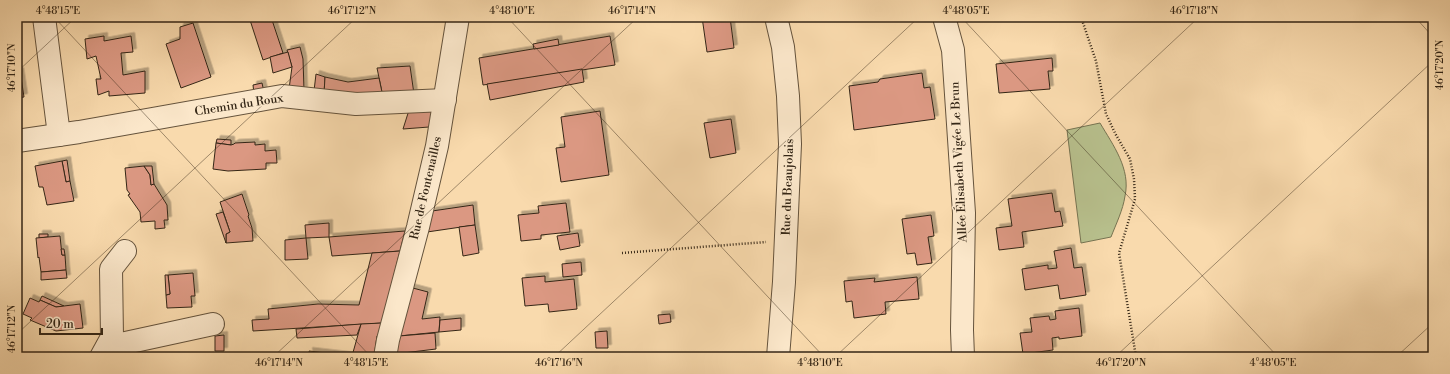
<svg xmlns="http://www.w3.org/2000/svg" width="1450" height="374" font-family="'Libre Bodoni',serif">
  <defs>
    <filter id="shadow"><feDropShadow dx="3.5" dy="-3.5" stdDeviation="0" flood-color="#0004"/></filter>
  </defs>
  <rect width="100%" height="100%" fill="#f9daad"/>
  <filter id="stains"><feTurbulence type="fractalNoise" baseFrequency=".005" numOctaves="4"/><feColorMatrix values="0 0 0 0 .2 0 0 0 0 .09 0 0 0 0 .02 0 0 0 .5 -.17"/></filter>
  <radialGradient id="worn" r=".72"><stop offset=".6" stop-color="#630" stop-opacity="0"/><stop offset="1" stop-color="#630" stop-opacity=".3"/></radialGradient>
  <path fill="#b8c18e" stroke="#767452" d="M1100 123C1113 145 1131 169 1125 196 1123 210 1116 224 1111 237L1081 243 1067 130Z"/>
  <g fill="#db9882" stroke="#342616" filter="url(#shadow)">
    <polygon points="249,17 271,17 283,53 263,60"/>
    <polygon points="702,17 730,17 734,48 707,52"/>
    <polygon points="193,23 211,77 181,88 166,44 180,39 180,27"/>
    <polygon points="104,36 104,41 131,36 133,52 121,53 123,75 145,71 145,93 109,96 109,91 98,95 96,79 101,79 96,56 87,59 85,39"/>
    <polygon points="610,36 615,65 483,85 479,58"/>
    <polygon points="558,39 559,45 534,49 533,44"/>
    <polygon points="300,47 303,59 304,90 289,89 292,67 287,50"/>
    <polygon points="288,52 292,67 273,73 270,57"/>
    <polygon points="1052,58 1053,71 1048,71 1050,89 999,93 996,64"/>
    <polygon points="410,66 414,94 383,97 377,68"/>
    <polygon points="582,69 584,82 490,100 487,84"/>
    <polygon points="20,71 24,97 17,98 17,72"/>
    <polygon points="922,73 924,88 930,87 935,119 854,130 849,86 878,82 880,79"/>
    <polygon points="316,74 325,77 324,94 314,91"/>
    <polygon points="325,77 348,82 379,78 383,97 324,94"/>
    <polygon points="262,83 264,92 254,94 253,85"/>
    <polygon points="410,107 433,110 429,127 403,129"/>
    <polygon points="600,111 609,175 561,182 556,148 565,147 561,117"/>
    <polygon points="731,119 736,153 710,158 704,123"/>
    <polygon points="217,139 231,140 231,145 216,143"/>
    <polygon points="255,142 255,145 265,144 265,151 276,150 277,163 266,163 266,169 228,171 213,169 216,143 231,145 234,144 235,143"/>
    <polygon points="67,160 70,181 66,182 62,161"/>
    <polygon points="62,161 66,182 70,181 74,201 47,205 43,187 39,187 35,166"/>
    <polygon points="144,166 150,175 151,185 154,184 167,205 168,220 164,220 165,228 155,229 155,221 141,222 140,212 128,195 130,194 127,190 125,168"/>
    <polygon points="144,166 152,166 154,184 151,185 150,175"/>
    <polygon points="1052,193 1055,212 1060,211 1063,226 1022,232 1024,247 999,250 996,228 1012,226 1008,199"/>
    <polygon points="242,194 249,215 248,216 252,228 253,241 226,243 226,234 230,232 220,202"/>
    <polygon points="566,203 570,232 541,235 541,239 521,241 518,215 539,213 538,206"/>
    <polygon points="473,205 475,225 427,232 432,211"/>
    <polygon points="223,212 230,232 226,234 226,243 216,214"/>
    <polygon points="931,215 934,236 928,237 932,263 917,265 915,253 907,254 902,219"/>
    <polygon points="329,223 329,237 306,238 305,225"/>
    <polygon points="475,225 479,253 463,256 459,227"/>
    <polygon points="405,231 400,251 332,256 329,237"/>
    <polygon points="578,233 580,246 560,250 557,236"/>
    <polygon points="39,234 48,234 48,237 39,238"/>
    <polygon points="60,236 62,255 65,255 66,270 41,272 39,257 38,258 36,238"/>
    <polygon points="306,238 308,259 285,260 285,240"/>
    <polygon points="1071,248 1074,268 1082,267 1086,295 1060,299 1058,285 1025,290 1022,269 1048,265 1048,269 1057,268 1054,251"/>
    <polygon points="61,249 64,249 65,255 62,255"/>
    <polygon points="400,251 382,323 253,331 252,320 269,319 268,309 318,304 359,305 372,253"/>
    <polygon points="581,262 582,275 563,277 562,264"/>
    <polygon points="66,270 67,278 41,280 41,272"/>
    <polygon points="193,273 195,296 191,296 192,307 167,308 166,295 170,294 168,275"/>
    <polygon points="165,275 168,275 170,294 166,295"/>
    <polygon points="545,276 545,282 574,279 577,309 549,312 548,304 525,306 522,278"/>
    <polygon points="917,277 919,299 885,302 886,314 854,318 852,301 846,302 844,281 875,278 874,282"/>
    <polygon points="409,287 428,292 422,319 440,317 439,332 399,336"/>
    <polygon points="42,296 64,306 56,307 40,300"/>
    <polygon points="30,298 39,302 40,300 56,307 80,304 83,328 56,331 30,320 32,318 23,314"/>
    <polygon points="1079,308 1082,336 1059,339 1059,337 1052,338 1053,350 1023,354 1020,333 1032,332 1030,318 1049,316 1050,320 1056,319 1055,311"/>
    <polygon points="670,314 671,322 659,324 658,315"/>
    <polygon points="461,318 461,330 439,332 440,320"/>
    <polygon points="382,323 379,335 377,336 374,357 310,357 309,351 352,356 361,324"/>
    <polygon points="361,324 357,335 297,338 296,329"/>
    <polygon points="607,331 608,348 596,348 595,332"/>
    <polygon points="435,333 436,349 395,354 399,336"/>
    <polygon points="224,335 224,351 215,351 215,336"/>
  </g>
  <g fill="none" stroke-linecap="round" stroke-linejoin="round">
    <defs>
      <g id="minor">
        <polyline points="44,17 59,135"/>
        <polyline points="776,17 783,47 788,96 790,144 784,282 778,357"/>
        <polyline points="944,17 953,50 964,213 962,330 963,357"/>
        <polyline points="17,141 79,132 282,96 356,104 445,100"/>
        <polyline points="107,347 213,324"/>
        <polyline points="101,357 112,337 111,269 125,251"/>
        <polyline points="385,357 388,340 418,227 437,146 458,17"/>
      </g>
    </defs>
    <use href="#minor" stroke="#65533c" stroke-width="24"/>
    <g stroke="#342616" stroke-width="2.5" stroke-dasharray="1 2" stroke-linecap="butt">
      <polyline points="1081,17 1096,61 1106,114 1116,135 1130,159 1134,179 1135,199 1119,253 1136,357"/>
      <polyline points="622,253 766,242"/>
    </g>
    <use href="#minor" stroke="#fbe7ca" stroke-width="22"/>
  </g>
  <path fill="none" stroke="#342616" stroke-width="1" stroke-opacity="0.45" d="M54 17 371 357M507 17 824 357M961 17 1278 357M1415 17 1433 37M17 72 76 17M17 334 357 17M273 357 638 17M554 357 919 17M835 357 1199 17M1115 357 1433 61M1396 357 1433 323"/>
  <g text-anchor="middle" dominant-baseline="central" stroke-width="3" stroke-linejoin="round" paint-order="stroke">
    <g font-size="12" fill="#342616" stroke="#fbe7ca">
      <text transform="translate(239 105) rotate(-9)">Chemin du Roux</text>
      <text transform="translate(959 162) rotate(-93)">Allée Élisabeth Vigée Le Brun</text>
      <text transform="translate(788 187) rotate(-88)">Rue du Beaujolais</text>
      <text transform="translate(426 188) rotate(-77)">Rue de Fontenailles</text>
    </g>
  </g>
  <rect width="1450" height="374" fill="none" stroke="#f9daad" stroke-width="44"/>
  <path d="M40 328v6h62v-6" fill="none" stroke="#342616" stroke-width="2"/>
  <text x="46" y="328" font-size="12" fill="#342616" stroke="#fbe7ca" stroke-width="3" paint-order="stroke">20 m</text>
  <rect x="22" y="22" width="1406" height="330" fill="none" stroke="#342616" stroke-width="1.5"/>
  <g font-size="10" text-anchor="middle" fill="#342616">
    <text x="58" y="14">4°48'15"E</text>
    <text x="352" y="14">46°17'12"N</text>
    <text x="512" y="14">4°48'10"E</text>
    <text x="632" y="14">46°17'14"N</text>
    <text x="966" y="14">4°48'05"E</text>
    <text x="1194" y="14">46°17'18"N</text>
    <text transform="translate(1439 65) rotate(-90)" y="4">46°17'20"N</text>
    <text transform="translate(11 68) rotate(-90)" y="4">46°17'10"N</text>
    <text transform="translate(11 329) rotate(-90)" y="4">46°17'12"N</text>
    <text x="279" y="366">46°17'14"N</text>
    <text x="366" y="366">4°48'15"E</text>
    <text x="559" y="366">46°17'16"N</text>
    <text x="820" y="366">4°48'10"E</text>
    <text x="1121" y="366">46°17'20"N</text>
    <text x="1273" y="366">4°48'05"E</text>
  </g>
  <rect width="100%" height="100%" filter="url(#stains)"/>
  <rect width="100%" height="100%" fill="url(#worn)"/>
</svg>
